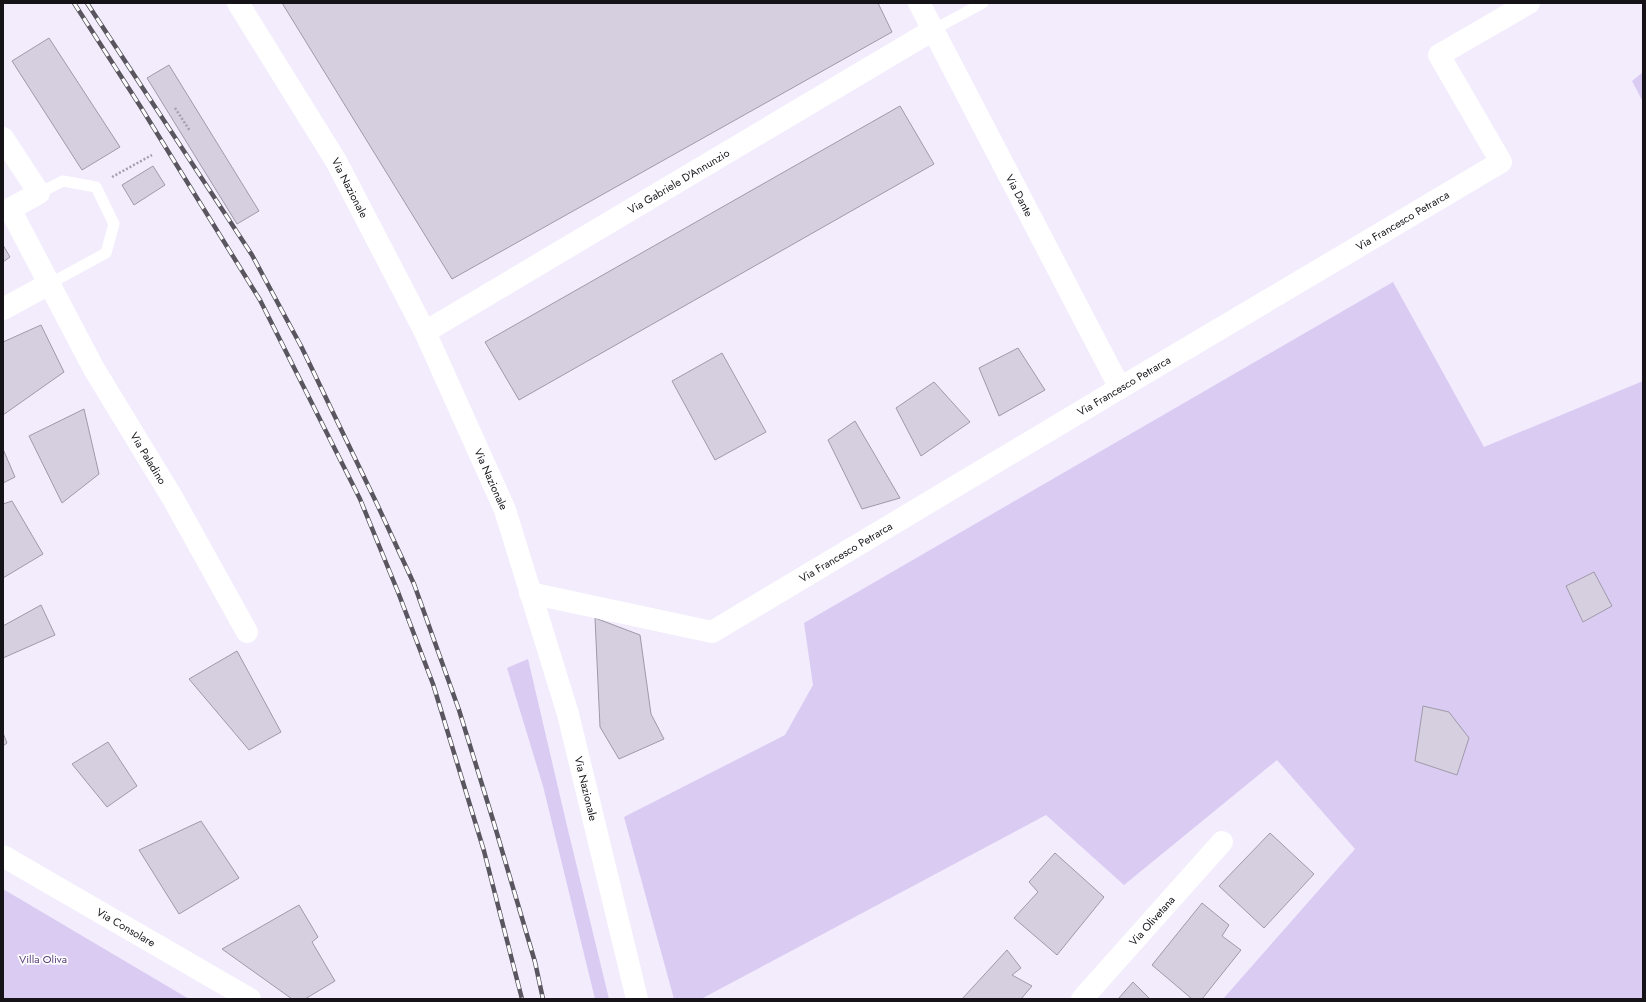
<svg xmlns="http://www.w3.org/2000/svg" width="1646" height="1002" font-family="Jost,sans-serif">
  <rect width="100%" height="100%" fill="#f2ecfd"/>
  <g fill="#dacbf3">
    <polygon points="1643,72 1643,102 1632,81"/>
    <polygon points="1393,282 1484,447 1643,381 1643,999 1223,999 1355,849 1277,760 1124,885 1046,815 701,999 674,999 624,817 785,735 813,685 804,623"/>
    <polygon points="528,659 567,826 609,999 595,999 543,786 507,668"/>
    <polygon points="3,889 189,999 3,999"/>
  </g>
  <g fill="#d5cfdf" stroke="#9f9aa9">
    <polygon points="282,3 878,3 892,32 452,279"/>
    <polygon points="49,38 120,147 82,170 12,61"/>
    <polygon points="169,65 259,211 237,224 147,78"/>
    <polygon points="900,106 934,164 519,400 485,342"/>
    <polygon points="153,166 165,185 134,205 122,185"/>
    <polygon points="3,245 10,257 3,262"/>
    <polygon points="41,325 64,372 3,415 3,342"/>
    <polygon points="1018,348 1045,390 999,416 979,368"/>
    <polygon points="722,353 766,432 715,460 672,381"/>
    <polygon points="934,382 970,422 921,456 896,408"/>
    <polygon points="84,409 99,474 62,503 29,436"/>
    <polygon points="855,421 900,498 862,509 828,440"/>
    <polygon points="3,449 15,477 3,483"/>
    <polygon points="12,501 43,554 3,578 3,504"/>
    <polygon points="1594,572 1612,606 1583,622 1566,586"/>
    <polygon points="41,605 55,635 3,658 3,626"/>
    <polygon points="595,618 640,635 651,714 664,739 619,759 600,727"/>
    <polygon points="237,651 281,732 249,750 189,679"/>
    <polygon points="1423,706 1449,712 1469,738 1457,775 1415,761"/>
    <polygon points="3,733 7,743 3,746"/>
    <polygon points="108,742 137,786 107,807 72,764"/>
    <polygon points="201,821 239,878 179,914 139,850"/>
    <polygon points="1270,833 1314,874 1264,928 1219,886"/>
    <polygon points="1055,853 1104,897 1057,955 1014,918 1038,892 1029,882"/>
    <polygon points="1202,903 1229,925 1222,936 1241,950 1202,999 1192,999 1152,965"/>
    <polygon points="299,905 318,937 312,942 335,981 305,999 292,999 222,949"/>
    <polygon points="1007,950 1021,968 1012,975 1032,986 1021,999 962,999"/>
    <polygon points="1133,982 1150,999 1118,999"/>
  </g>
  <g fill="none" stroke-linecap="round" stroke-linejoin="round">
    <g stroke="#a49fac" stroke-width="2.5" stroke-dasharray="2 2" stroke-linecap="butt">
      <polyline points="175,108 190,131"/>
      <polyline points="112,177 152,155"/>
    </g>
    <g stroke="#fff" stroke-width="11">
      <polyline points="933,30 983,3"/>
      <polyline points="39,193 63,181 96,187 114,224 106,253 49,284"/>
    </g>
    <g stroke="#fff" stroke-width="22">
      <path id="s1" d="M919 3 1120 388"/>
      <path id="s2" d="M3 138 39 193 10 209 94 369 172 497 247 632"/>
      <polyline points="3,309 49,284"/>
      <path id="s3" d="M425 332 933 30"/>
      <path id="s4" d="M530 593 712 632 1120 388 1501 162 1439 55 1529 3"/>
      <path id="s5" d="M3 856 250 999"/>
      <path id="s6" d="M1082 999 1222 842"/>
    </g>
    <path stroke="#fff" stroke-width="22" id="s7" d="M238 3 336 161 425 332 505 510 568 714 637 999"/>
    <defs>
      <g id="rail">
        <polyline points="74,3 142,109 260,300 360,499 398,592 433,684 484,851 522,999"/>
        <polyline points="87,3 252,255 301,346 377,504 414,584 459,710 493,820 535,962 543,999"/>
      </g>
    </defs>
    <use href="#rail" stroke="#59565f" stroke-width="4.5"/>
    <use href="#rail" stroke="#fdfdfd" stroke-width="3" stroke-dasharray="9" stroke-linecap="butt"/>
  </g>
  <g text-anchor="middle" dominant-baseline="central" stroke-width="3.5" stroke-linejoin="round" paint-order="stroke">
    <g font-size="11" fill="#151318" stroke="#fdfdfd">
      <text stroke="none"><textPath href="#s3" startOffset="295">Via Gabriele D'Annunzio</textPath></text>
      <text stroke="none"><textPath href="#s7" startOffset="216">Via Nazionale</textPath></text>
      <text stroke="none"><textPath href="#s1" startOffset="217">Via Dante</textPath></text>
      <text stroke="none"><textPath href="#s4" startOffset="990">Via Francesco Petrarca</textPath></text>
      <text stroke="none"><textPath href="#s4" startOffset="666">Via Francesco Petrarca</textPath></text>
      <text stroke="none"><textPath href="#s2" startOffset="384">Via Paladino</textPath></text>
      <text stroke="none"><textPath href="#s7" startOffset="540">Via Nazionale</textPath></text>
      <text stroke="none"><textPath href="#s4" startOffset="342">Via Francesco Petrarca</textPath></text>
      <text stroke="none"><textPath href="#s7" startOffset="864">Via Nazionale</textPath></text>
      <text stroke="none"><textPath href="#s6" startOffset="105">Via Olivetana</textPath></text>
      <text stroke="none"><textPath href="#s5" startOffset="142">Via Consolare</textPath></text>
    </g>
    <g font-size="11" fill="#5a417c" stroke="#fdfdfd">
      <text x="43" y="959">Villa Oliva</text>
    </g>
  </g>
  <rect width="1646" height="1002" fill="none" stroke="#151318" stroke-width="8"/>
</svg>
